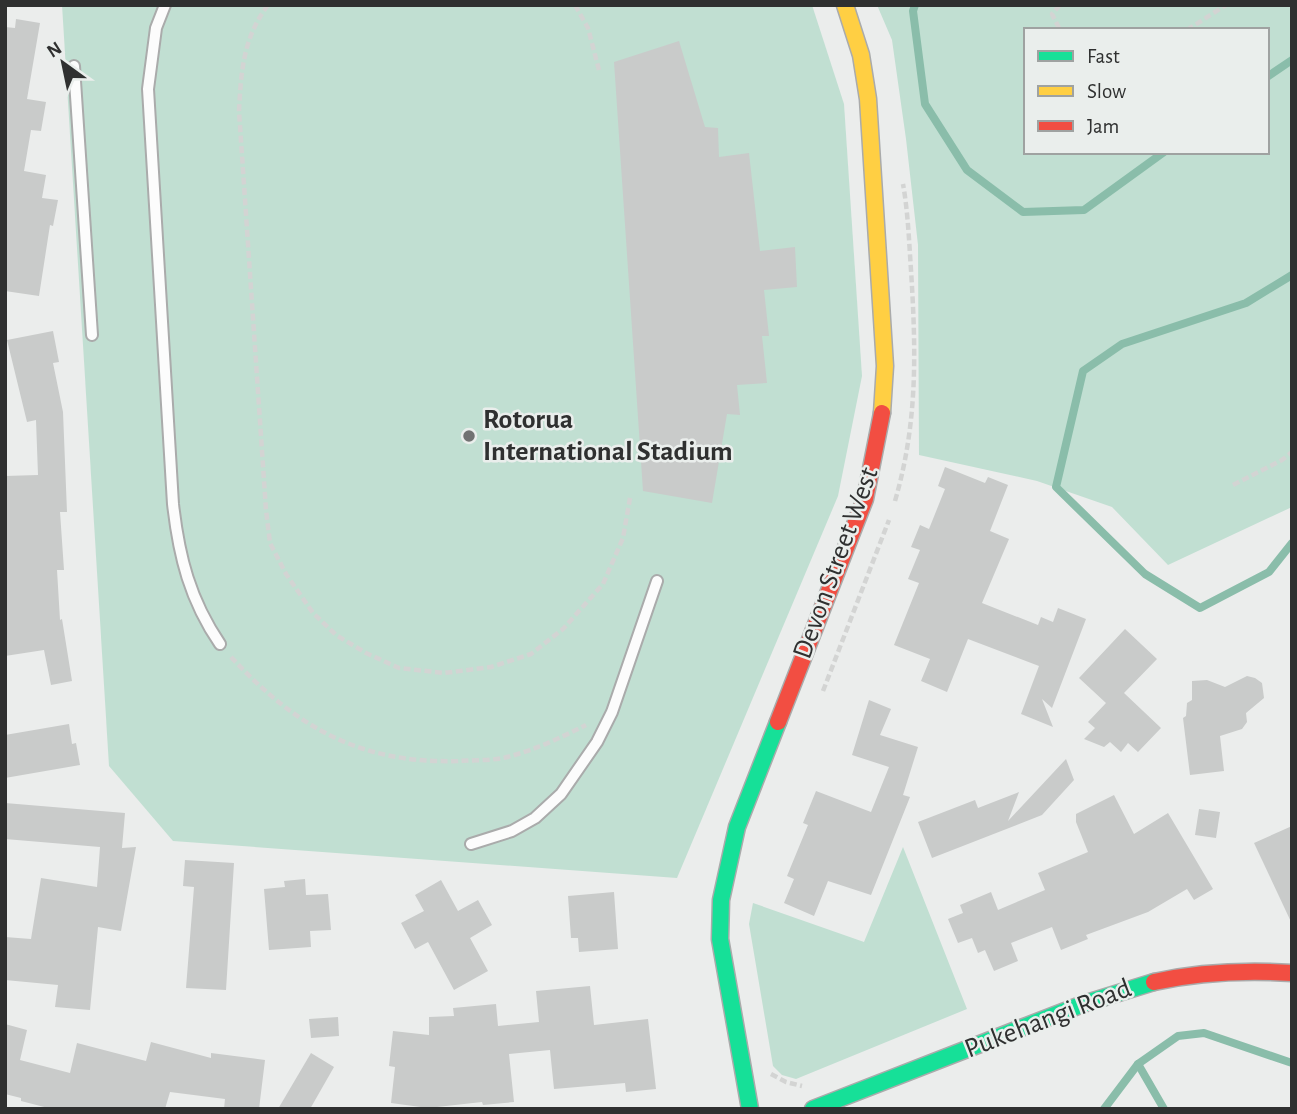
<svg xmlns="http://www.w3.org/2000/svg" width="1297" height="1114" font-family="'Alegreya Sans',sans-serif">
  <rect width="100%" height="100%" fill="#ebedec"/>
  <g fill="#c1dfd2" fill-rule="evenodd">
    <polygon points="62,5 812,5 844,104 862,376 838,496 677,878 173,841 109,766"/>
    <path d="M877 5H1292V507L1168 565 1112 507 1037 481 919 455 918 245 906 139 892 40ZM1026 30H1267V152H1026Z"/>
    <polygon points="903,847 967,1009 796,1079 782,1075 773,1066 749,924 753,903 864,942"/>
  </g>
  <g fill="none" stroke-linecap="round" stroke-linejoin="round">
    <g stroke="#8abdaa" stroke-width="8">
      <polyline points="915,5 913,11 925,104 967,170 1023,212 1084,210 1164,152"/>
      <polyline points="1267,77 1292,60"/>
      <polyline points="1292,275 1246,303 1122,344 1083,371 1056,487 1145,574 1200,608 1269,572 1292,543"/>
      <polyline points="1138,1064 1164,1109"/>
      <polyline points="1104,1109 1138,1064 1178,1036 1204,1033 1292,1063"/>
    </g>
  </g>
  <g fill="#c9cbca">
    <polygon points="16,19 40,23 27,99 46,102 41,131 31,130 24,171 46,175 42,198 58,200 53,226 50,225 39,296 5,291 5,27 15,28"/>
    <polygon points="679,41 705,127 718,128 719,157 749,153 760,251 795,247 797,287 764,290 769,336 762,336 767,383 737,385 740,415 727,414 712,503 643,491 614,62"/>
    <polygon points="53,331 59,362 53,363 63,412 67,512 60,512 64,570 57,570 60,620 62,619 72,681 51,685 44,650 5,656 5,476 38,475 36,420 27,422 7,340"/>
    <polygon points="945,467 985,483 988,477 1008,485 990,531 1009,539 982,603 1038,625 1041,617 1053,622 1058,608 1086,619 1052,708 1042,699 1053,727 1021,714 1039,666 968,639 947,692 921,681 930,659 894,645 919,583 908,579 920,550 911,547 920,525 929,529 945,489 938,486"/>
    <polygon points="1125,629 1157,659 1124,693 1161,728 1138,752 1128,743 1121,752 1110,742 1104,747 1084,739 1095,728 1088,722 1106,703 1079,678"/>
    <polygon points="1247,676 1255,678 1262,683 1264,698 1246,713 1247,722 1242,729 1220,736 1224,771 1190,775 1183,718 1186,716 1187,703 1192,700 1192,681 1207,680 1225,687"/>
    <polygon points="869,700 891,709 880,735 918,747 903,795 910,797 871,895 828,881 814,916 784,903 794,879 787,876 808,825 803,823 816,791 871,812 889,767 852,755"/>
    <polygon points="69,724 72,744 76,743 80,765 5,778 5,735"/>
    <polygon points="1066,759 1074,780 1042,815 932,858 918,822 975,800 978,808 1019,792 1008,821"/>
    <polygon points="1114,795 1134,834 1168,813 1213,889 1194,900 1187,889 1148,912 1086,935 1088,939 1061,950 1052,927 1011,943 1018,961 994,971 985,950 978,953 972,938 958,943 948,919 963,913 960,905 991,892 998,910 1045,890 1038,873 1088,852 1076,822 1076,814"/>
    <polygon points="5,803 125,813 122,848 136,847 121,931 98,927 90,1010 55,1007 58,985 5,980 5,937 31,939 41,878 97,887 100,847 5,839"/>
    <polygon points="1199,809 1220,812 1216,838 1195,835"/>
    <polygon points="1292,826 1292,924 1254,843"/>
    <polygon points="185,860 234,863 226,990 186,988 194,887 183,886"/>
    <polygon points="305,879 306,895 328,894 331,930 310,931 311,947 269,950 264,889 285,887 284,881"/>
    <polygon points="441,880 458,911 478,900 492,925 470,938 488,971 454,990 428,942 415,949 401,923 424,911 415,895"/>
    <polygon points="614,892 618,949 579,952 578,938 571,938 568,896"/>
    <polygon points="590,986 594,1025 648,1019 656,1089 626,1092 625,1083 554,1089 550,1050 509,1054 514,1102 483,1105 482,1102 428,1108 391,1103 395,1067 389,1066 393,1031 429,1035 429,1017 454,1016 453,1008 496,1004 498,1026 539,1022 536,991"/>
    <polygon points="338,1017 339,1036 311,1038 309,1019"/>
    <polygon points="5,1024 27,1030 20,1060 70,1073 77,1043 146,1061 151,1042 211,1058 211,1053 265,1060 259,1109 224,1109 225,1099 170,1092 165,1109 52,1109 21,1101 21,1098 5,1094"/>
    <polygon points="311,1053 334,1067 310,1109 278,1109"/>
  </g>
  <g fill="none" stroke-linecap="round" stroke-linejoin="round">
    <defs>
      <g id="lane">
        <path d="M165 5 156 28 148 89 173 504C179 557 190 600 220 644"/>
        <polyline points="74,66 92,335"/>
        <polyline points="471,844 512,831 535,818 561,794 597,742 612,712 657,581"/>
      </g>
      <g id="fast">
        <polyline points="750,1109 720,939 721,900 737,827 778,722"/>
        <polyline points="813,1109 1083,1004 1154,982"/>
      </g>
      <polyline id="slow" points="845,5 861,55 868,99 885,366 882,413"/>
      <g id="jam">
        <polyline points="778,722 865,499 882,413"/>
        <path d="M1154 982C1200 972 1244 970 1292 973"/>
      </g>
    </defs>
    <use href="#lane" stroke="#aaabab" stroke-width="14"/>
    <use href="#fast" stroke="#aaabab" stroke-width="19"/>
    <use href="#slow" stroke="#aaabab" stroke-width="19"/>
    <use href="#jam" stroke="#aaabab" stroke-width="19"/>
    <g stroke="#d3d4d3" stroke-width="4.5" stroke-dasharray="7 3.5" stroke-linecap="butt">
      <path d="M268 5C243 38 241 72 239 111L266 510 270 543 286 574 313 613 336 635 366 653 399 668 444 673 491 667 531 654 563 629 603 584 623 538 630 498"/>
      <polyline points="575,5 588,28 599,70"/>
      <polyline points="1060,5 1052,14 1060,30"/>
      <polyline points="1003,6 1004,5"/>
      <polyline points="1187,30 1226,5"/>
      <polyline points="1233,485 1282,460 1292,452"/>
      <path d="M895 501C918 422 916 351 911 270 909 241 908 212 903 184"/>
      <path d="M231 657C296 727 360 764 458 761 475 760 495 761 511 756 537 749 562 737 586 725"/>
      <polyline points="823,691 889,520"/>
      <polyline points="771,1074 786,1082 802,1086"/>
    </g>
    <use href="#lane" stroke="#fcfcfc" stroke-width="10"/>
    <use href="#fast" stroke="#16e098" stroke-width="16"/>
    <use href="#slow" stroke="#ffcf43" stroke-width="16"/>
    <use href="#jam" stroke="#f24e42" stroke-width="16"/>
  </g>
  <circle fill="#717272" stroke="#eaeeec" stroke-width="2.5" cx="469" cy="436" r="7"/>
  <g text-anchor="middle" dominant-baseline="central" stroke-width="5" stroke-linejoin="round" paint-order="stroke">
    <g font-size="28" font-weight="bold" fill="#2f3030" stroke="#eaeeec" text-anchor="start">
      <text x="483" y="420">Rotorua<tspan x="483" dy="32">International Stadium</tspan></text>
    </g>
    <g font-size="28" fill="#2f3030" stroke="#eaeeec">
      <text transform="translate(836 563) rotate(-70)">Devon Street West</text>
      <text transform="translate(1048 1019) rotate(-21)">Pukehangi Road</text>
    </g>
  </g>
  <rect width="1297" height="1114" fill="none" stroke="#2f3030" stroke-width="14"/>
  <rect x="1024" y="28" width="245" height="126" fill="#eaeeec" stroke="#9fa2a1" stroke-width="2"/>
  <rect x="1038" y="51" width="35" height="10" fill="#16e098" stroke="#9fa2a1" stroke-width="2"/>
  <text x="1087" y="63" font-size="21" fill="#2f3030">Fast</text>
  <rect x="1038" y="86" width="35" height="10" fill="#ffcf43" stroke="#9fa2a1" stroke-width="2"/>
  <text x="1087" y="98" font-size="21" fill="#2f3030">Slow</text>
  <rect x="1038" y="121" width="35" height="10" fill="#f24e42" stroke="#9fa2a1" stroke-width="2"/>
  <text x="1087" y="133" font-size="21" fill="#2f3030">Jam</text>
  <g transform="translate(63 63) rotate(327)" stroke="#eaeeec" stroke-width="5" paint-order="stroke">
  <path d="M0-5L12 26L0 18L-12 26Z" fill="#2f3030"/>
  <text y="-10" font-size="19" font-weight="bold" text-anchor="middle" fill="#2f3030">N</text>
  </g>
</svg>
